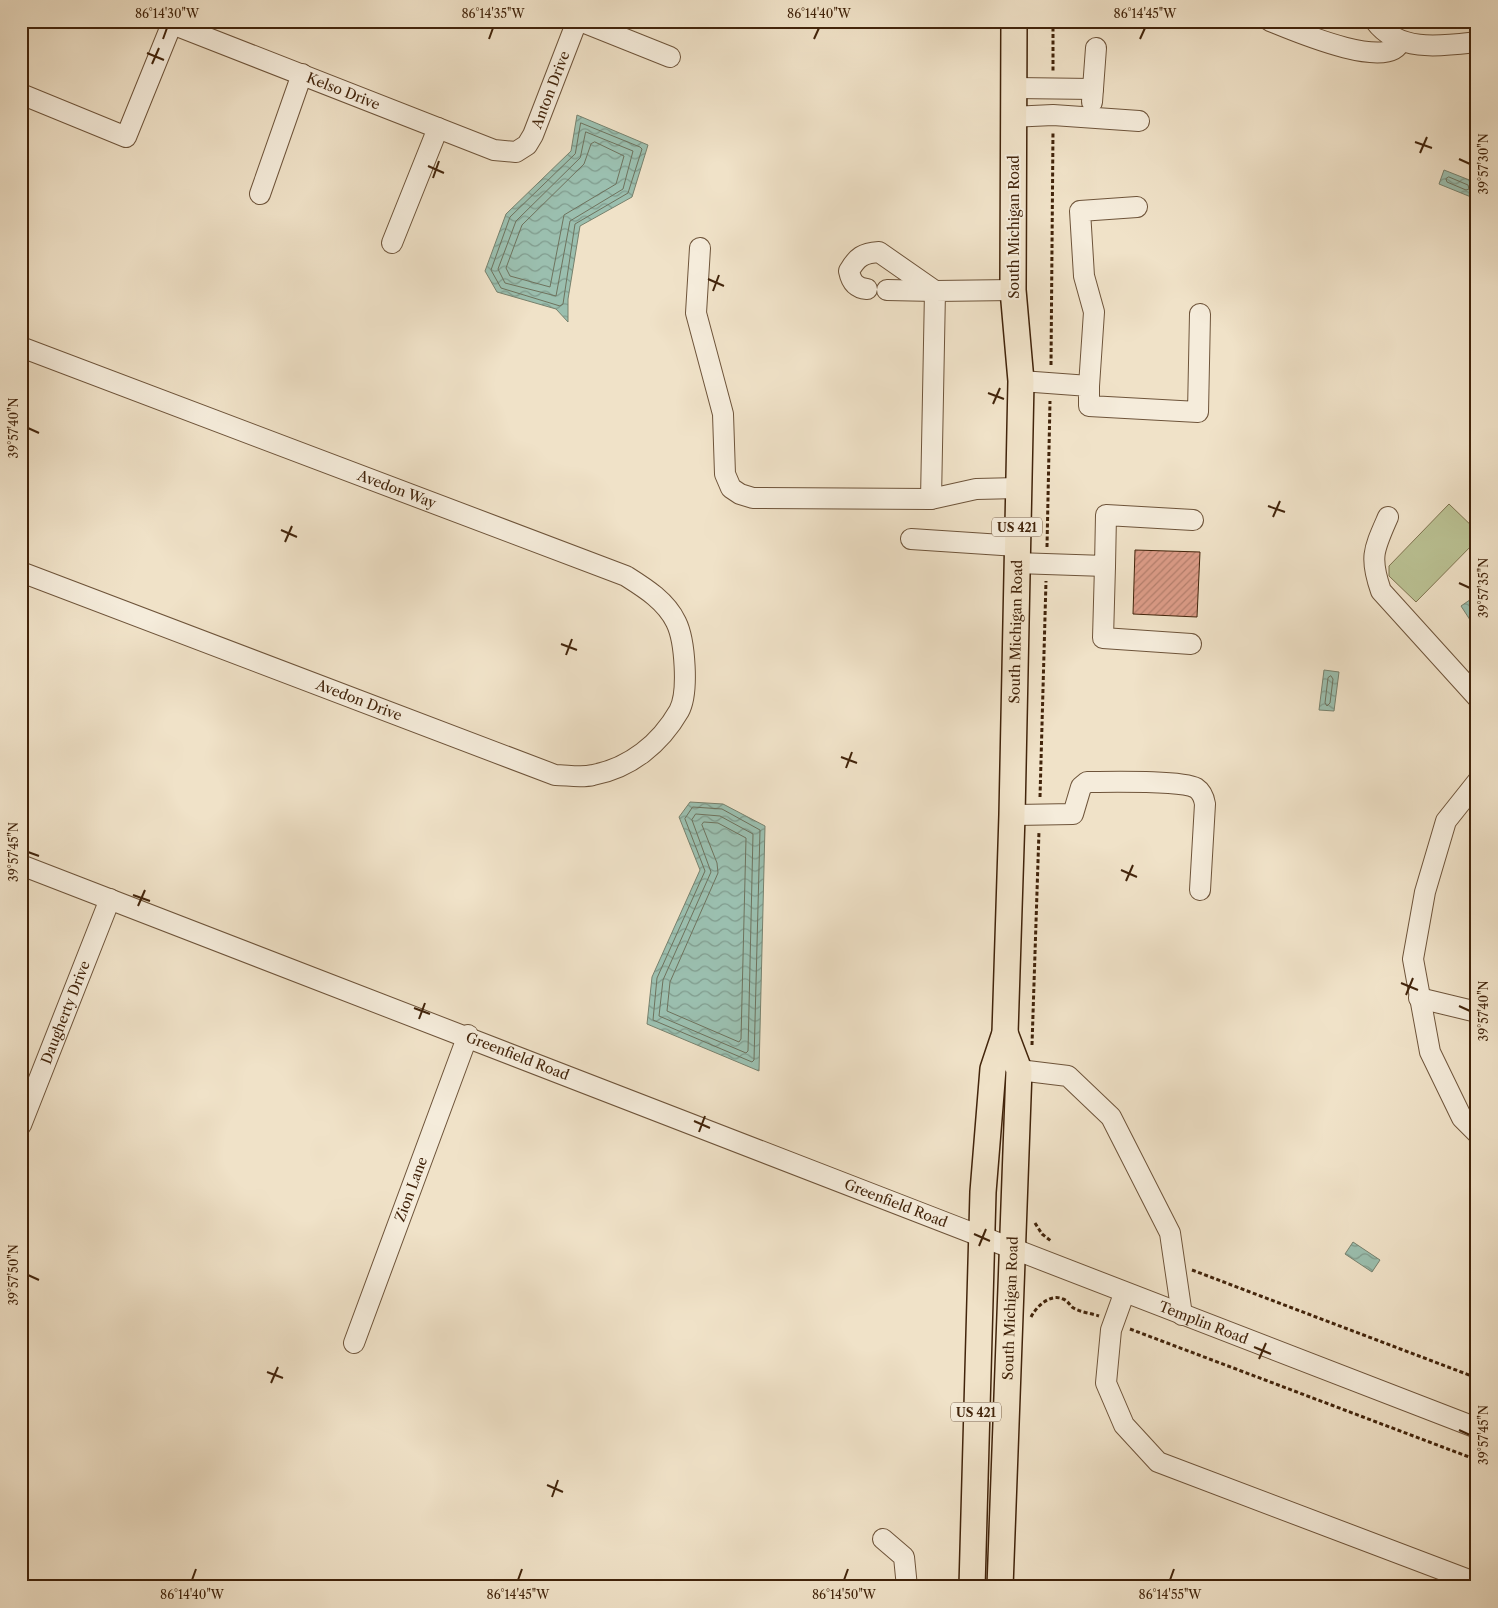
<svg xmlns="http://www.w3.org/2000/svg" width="1498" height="1608" font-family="'Libre Caslon Text',serif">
  <defs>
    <pattern id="water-waves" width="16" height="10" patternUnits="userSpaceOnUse" patternTransform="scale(1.25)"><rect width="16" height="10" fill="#9bbfaf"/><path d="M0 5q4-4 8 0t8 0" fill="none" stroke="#809b8d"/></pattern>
    <pattern id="building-hatch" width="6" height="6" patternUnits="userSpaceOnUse" patternTransform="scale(1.25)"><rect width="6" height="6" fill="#dc9c88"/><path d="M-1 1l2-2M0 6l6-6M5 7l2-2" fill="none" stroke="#b47f6d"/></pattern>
  </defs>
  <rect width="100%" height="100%" fill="#f0e2c8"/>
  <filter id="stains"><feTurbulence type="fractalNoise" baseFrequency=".004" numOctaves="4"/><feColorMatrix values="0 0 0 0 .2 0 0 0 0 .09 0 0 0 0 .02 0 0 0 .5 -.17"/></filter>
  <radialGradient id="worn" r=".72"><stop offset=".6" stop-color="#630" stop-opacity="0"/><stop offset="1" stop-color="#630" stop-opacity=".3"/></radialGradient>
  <polygon fill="#bbc395" stroke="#7e7450" points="1449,504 1477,531 1477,540 1416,602 1389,576 1389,566"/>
  <g fill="url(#water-waves)" stroke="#77816d">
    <polygon points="577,115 648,145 632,197 580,226 568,299 568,322 556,309 497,292 485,271 506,214 571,151"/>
    <polygon points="1444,170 1477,183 1471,197 1439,184"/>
    <polygon points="1477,595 1477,620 1472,623 1461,606"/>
    <polygon points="1324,670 1339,672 1334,711 1319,710"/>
    <polygon points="690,802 723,804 765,826 759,1071 647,1024 652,977 700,870 679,817"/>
    <polygon points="1353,1242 1380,1260 1372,1272 1345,1254"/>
  </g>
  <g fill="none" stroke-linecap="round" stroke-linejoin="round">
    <g stroke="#6e725d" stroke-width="1">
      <polygon points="581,123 640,147 642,149 628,193 575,224 563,304 560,306 501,288 491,270 510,217 575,154"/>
      <polygon points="586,132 633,151 623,189 570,221 556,296 505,283 498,269 516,221 580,158"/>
      <polygon points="595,142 624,156 616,184 564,215 550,287 510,276 506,268 522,225 584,164 591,144"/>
      <polygon points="1449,177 1468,185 1469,189 1466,190 1447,182 1446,179"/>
      <polygon points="1331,676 1333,679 1330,703 1327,706 1325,703 1328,678"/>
      <polygon points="693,807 722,809 760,830 754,1060 752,1062 653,1020 657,978 705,871 685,819"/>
      <polygon points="696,814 720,816 753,834 748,1051 746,1053 659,1016 663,980 711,872 692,820"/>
      <polygon points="704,822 718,823 746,838 741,1039 739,1042 667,1011 670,982 718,873 717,863 702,825"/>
    </g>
  </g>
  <polygon fill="url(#building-hatch)" stroke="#42240b" points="1135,550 1200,552 1197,617 1133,614"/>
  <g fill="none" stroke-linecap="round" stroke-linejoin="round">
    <defs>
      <g id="minor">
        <polyline points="580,21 670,57"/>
        <path d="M1270 21C1290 29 1391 73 1400 41"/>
        <path d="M1375 21C1399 53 1442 46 1477 42"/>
        <path id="s1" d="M172 24 494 150 516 152 527 145 533 135 577 21"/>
        <polyline points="1013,88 1093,89"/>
        <polyline points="21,94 126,137 173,21"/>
        <polyline points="1092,102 1096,48"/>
        <polyline points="1013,117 1053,115 1139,121"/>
        <polyline points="260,194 302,74"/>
        <polyline points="392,243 438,128"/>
        <polyline points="700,248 696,313 723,414 725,474 731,488 740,494 753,498 931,499 976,489 1018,488"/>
        <path d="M867 289C855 288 851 281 849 271 857 257 863 253 879 252L935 291"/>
        <polyline points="887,290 935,291"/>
        <path id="s2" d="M21 347 626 576C645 588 666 601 676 622 685 640 689 693 679 711 660 744 630 768 593 775 581 778 567 775 555 775L21 572"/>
        <polyline points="1021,381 1089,386 1089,406 1198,412 1200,314"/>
        <polyline points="1089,386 1094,312 1084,276 1080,211 1137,207"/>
        <polyline points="931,499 935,291 1013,290"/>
        <path d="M1388 517C1374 549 1369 557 1381 591L1477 697"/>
        <polyline points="911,539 1017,546"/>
        <polyline points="1016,563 1105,566 1106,515 1193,520"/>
        <polyline points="1105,566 1103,638 1191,644"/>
        <polyline points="1477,782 1446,821 1425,892 1413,959 1430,1052 1462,1118 1477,1133"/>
        <path d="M1012 815 1073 814 1081 787 1087 782C1108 782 1181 780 1196 788 1202 792 1204 798 1205 804L1200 890"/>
        <path id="s3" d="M21 865C508 1050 991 1242 1477 1428"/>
        <polyline points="1419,998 1477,1012"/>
        <polyline points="1019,1070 1068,1076 1111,1117 1170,1233 1182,1315"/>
        <path id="s4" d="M21 1125 110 899"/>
        <polyline points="1124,1294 1111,1330 1106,1383 1124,1425 1158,1462 1477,1583"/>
        <path id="s5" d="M354 1343 468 1035"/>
        <polyline points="883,1539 904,1557 907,1587"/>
      </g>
      <g id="major">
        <path id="s6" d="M972 1587 983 1192 993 1069 1005 1033 1012 815 1021 381 1013 290 1014 21"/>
        <path id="s7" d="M1000 1587 1019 1070 1005 1033"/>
      </g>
    </defs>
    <use href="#minor" stroke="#6e543a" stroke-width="22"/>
    <use href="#major" stroke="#42240b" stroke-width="28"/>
    <g stroke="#42240b" stroke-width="3" stroke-dasharray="4 2.5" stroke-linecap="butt">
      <polyline points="1053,21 1053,72"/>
      <polyline points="1051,365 1053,131"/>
      <polyline points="1047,547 1050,401"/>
      <polyline points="1040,797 1046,581"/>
      <polyline points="1032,1045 1039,831"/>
      <polyline points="1035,1223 1042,1234 1051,1241"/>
      <polyline points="1192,1270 1477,1378"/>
      <path d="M1031 1317C1036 1307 1050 1293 1063 1299 1067 1300 1069 1304 1072 1307 1079 1312 1090 1313 1099 1316"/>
      <polyline points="1130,1329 1477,1460"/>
    </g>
    <use href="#minor" stroke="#f5ecdb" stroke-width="20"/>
    <use href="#major" stroke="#f0e2c8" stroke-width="25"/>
  </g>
  <path fill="none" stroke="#42240b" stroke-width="2" d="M163 39 167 28M489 39 493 28M814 39 819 28M1140 39 1145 28M147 53 164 60M152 64 159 48M1415 142 1432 148M1420 153 1427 137M1459 159 1470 164M428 166 444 173M433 178 439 161M708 279 724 286M713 291 719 275M988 393 1004 399M993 404 1000 388M28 428 39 433M1268 506 1285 512M1273 517 1280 501M281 530 297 537M285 542 292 526M1459 583 1470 588M561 644 577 650M566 655 572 639M841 757 857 763M846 768 852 752M28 852 39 856M1121 870 1137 877M1126 881 1133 865M133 895 150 901M138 906 145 890M1401 983 1418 990M1406 995 1413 978M1459 1006 1470 1011M414 1008 430 1014M419 1019 425 1003M694 1121 710 1128M699 1132 705 1116M974 1234 990 1241M979 1246 986 1229M28 1275 39 1280M1254 1347 1271 1354M1259 1359 1266 1343M267 1372 283 1378M271 1383 278 1367M1459 1430 1470 1435M547 1485 563 1492M552 1497 558 1480M192 1580 196 1569M518 1580 522 1569M844 1580 848 1569M1170 1580 1174 1569"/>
  <g text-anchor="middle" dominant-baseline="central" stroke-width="4" stroke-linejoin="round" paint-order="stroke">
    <g fill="#f5ecdb" stroke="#786049" stroke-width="1">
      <rect x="992" y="517.5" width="50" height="19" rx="4"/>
      <rect x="951" y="1402.5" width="50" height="19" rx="4"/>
    </g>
    <g font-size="12" font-weight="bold" fill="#42240b">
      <text x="1017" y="527">US 421</text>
      <text x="976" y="1412">US 421</text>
    </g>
    <g font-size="14" fill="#42240b" stroke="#f5ecdb">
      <text stroke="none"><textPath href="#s1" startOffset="184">Kelso Drive</textPath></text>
      <text stroke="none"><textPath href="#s1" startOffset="441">Anton Drive</textPath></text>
      <text transform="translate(1014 227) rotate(-90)">South Michigan Road</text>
      <text stroke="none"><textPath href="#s2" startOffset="402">Avedon Way</textPath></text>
      <text stroke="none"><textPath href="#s6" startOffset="958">South Michigan Road</textPath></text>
      <text transform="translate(359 700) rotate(21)">Avedon Drive</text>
      <text stroke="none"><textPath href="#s4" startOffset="121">Daugherty Drive</textPath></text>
      <text stroke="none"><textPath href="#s3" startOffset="532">Greenfield Road</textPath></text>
      <text stroke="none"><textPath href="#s5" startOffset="164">Zion Lane</textPath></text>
      <text stroke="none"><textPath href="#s3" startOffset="938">Greenfield Road</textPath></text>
      <text stroke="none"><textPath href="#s7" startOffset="279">South Michigan Road</textPath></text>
      <text stroke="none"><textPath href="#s3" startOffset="1268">Templin Road</textPath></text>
    </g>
  </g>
  <rect width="1498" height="1608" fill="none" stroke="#f0e2c8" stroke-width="55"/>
  <rect x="28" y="28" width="1442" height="1552" fill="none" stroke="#42240b" stroke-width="2"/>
  <g font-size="12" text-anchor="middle" fill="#42240b">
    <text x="167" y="18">86°14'30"W</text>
    <text x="493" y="18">86°14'35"W</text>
    <text x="819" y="18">86°14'40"W</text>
    <text x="1145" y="18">86°14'45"W</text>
    <text transform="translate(1484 164) rotate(-90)" y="4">39°57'30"N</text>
    <text transform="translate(14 428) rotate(-90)" y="4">39°57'40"N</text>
    <text transform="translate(1484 588) rotate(-90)" y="4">39°57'35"N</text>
    <text transform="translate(14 852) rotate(-90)" y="4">39°57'45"N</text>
    <text transform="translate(1484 1011) rotate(-90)" y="4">39°57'40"N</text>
    <text transform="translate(14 1275) rotate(-90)" y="4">39°57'50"N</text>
    <text transform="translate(1484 1435) rotate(-90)" y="4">39°57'45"N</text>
    <text x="192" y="1599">86°14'40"W</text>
    <text x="518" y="1599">86°14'45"W</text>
    <text x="844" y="1599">86°14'50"W</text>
    <text x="1170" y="1599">86°14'55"W</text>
  </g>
  <rect width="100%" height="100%" filter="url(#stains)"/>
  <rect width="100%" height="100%" fill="url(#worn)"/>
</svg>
